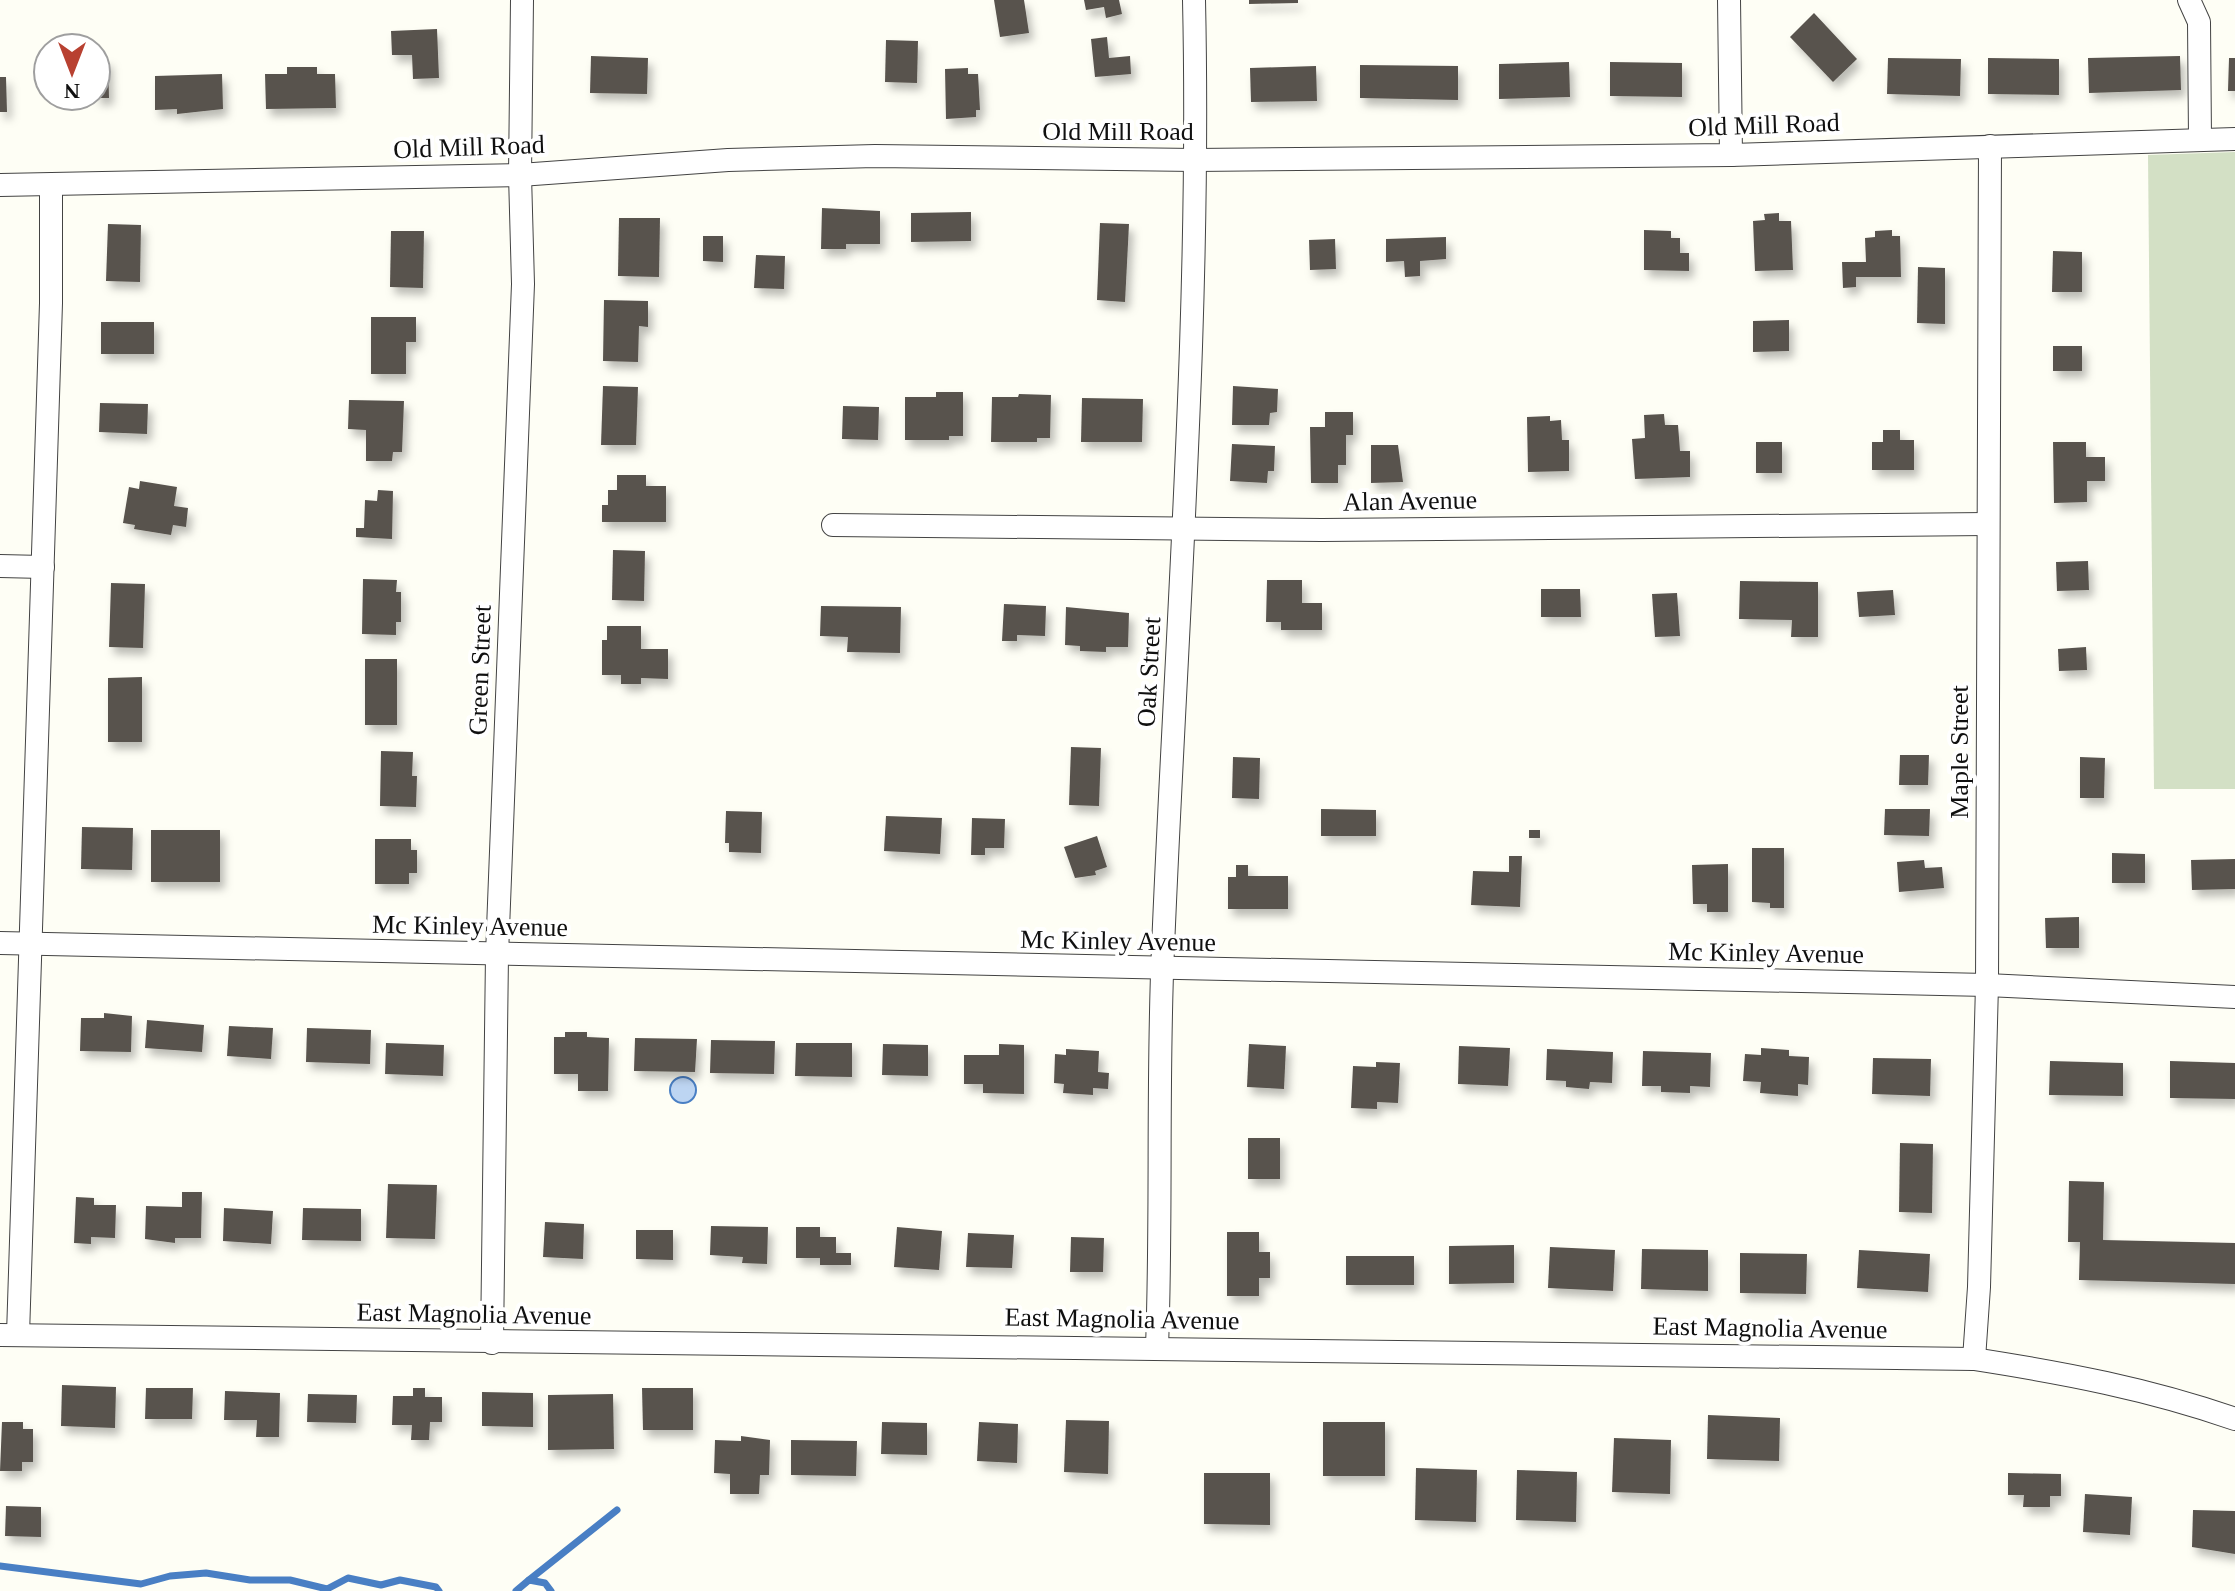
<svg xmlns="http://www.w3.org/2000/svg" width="2235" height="1591" font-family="'Times New Roman',serif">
  <defs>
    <filter id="shadow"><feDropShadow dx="4.5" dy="7" stdDeviation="4" flood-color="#0004"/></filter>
  </defs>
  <rect width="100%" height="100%" fill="#fefef5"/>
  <polygon fill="#d3e0c5" points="2235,152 2235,789 2154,789 2148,155"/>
  <circle fill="#bdd5f2" stroke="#497fc4" stroke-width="2" cx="683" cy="1090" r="13"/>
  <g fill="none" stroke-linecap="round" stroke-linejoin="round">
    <g stroke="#497fc4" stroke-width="7">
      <polyline points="0,1566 141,1584 170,1576 206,1573 250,1580 290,1580 327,1589 348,1578 381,1585 400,1580 436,1587 439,1591"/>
      <polyline points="529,1580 617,1510"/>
      <polyline points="516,1591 529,1580 545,1583 551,1591"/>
    </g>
  </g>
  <g fill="#58534d" filter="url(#shadow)">
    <polygon points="994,0 1024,0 1029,33 1000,37"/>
    <polygon points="1084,0 1119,0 1122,14 1106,18 1104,7 1086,10"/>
    <polygon points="1249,0 1298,0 1298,3 1249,4"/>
    <polygon points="1814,13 1857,59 1833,82 1790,37"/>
    <polygon points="437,29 439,78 413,79 412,55 392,55 391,31"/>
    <polygon points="1107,37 1109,58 1130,56 1131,74 1095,77 1091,39"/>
    <polygon points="886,40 918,41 917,83 885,82"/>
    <polygon points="591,56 648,58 647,94 590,93"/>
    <polygon points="2180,56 2181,90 2089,93 2088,58"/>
    <polygon points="1888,58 1961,59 1960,96 1887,94"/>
    <polygon points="1988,58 2059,59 2059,95 1988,94"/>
    <polygon points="2229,58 2235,58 2235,91 2228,91"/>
    <polygon points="108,59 109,98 96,98 96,60"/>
    <rect x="45" y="61" width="3" height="27"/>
    <polygon points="1569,62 1570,97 1499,99 1499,64"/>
    <polygon points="1610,62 1682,63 1682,97 1610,96"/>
    <polygon points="1360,65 1458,66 1458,100 1360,98"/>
    <polygon points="1316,66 1317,101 1251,102 1250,68"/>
    <polygon points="287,67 317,67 317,74 335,74 336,108 266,109 265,74 287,74"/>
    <polygon points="968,68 968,74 978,74 980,110 976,110 976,117 946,119 945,69"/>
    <polygon points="222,74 223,109 177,114 177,109 155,110 155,76"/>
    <polygon points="0,77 6,77 7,112 0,112"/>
    <polygon points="822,208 880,211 880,244 846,244 846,249 821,249"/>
    <polygon points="971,212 971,241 911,242 911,213"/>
    <polygon points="1779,213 1779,221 1791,221 1793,270 1755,271 1753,221 1765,220 1764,214"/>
    <polygon points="619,218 660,218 659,277 618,276"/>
    <polygon points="1100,223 1129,224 1125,302 1097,300"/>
    <polygon points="108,224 141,225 140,282 106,281"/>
    <polygon points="1644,230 1671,231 1671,238 1680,238 1680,253 1689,253 1689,271 1644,270"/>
    <polygon points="1892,230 1892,236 1900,236 1901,277 1856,277 1856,287 1843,288 1842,262 1866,262 1865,238 1875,237 1875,231"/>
    <polygon points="391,231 424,231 423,288 390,287"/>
    <polygon points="703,236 723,236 723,262 703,261"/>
    <polygon points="1446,237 1446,259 1420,261 1420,276 1405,277 1404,261 1386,262 1386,239"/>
    <polygon points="1335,239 1336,269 1310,270 1309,240"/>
    <polygon points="2053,251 2082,252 2082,292 2052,292"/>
    <polygon points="756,255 785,256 784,289 754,288"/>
    <polygon points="1918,267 1945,268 1945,324 1917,323"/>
    <polygon points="604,300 648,301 648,327 639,326 638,362 603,361"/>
    <polygon points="371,317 416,317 416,342 406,342 406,374 371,374"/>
    <polygon points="1789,320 1789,351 1753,352 1753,321"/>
    <rect x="101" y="322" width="53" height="32"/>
    <rect x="2053" y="346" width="29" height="25"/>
    <polygon points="603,386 638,387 636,445 601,445"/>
    <polygon points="1233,386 1278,389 1277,412 1270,413 1269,425 1232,425"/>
    <polygon points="936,392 963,392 963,436 949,436 949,440 905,440 905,397 936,397"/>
    <polygon points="1019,394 1051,395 1050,438 1037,438 1037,442 991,442 992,397 1018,397"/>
    <polygon points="1082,398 1143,399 1142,442 1081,442"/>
    <polygon points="349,400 404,401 402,452 393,452 392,461 366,461 366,430 348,429"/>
    <polygon points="100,403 148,404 147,434 99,432"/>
    <polygon points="843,406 879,407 878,440 842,439"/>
    <polygon points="1325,412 1353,412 1353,435 1346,435 1346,465 1338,465 1338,483 1311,483 1310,427 1325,427"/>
    <polygon points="1664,414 1665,425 1678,425 1680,451 1690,451 1690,477 1635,479 1632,439 1645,438 1644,415"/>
    <polygon points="1550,416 1550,421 1561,420 1562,440 1569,440 1569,471 1528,472 1527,417"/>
    <polygon points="1883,430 1900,430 1900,440 1914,440 1914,470 1872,470 1872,442 1883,442"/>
    <rect x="1756" y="442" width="26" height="31"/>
    <polygon points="2053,442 2086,442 2086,457 2105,457 2105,481 2087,481 2087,502 2054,503"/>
    <polygon points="1232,444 1275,446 1274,471 1268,471 1267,483 1230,481"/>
    <polygon points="1371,445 1398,445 1403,482 1371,483"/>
    <polygon points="617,475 646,475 646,486 666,486 666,522 602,522 602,505 608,505 608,490 617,490"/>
    <polygon points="140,481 177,487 174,506 188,508 186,527 173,525 171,535 134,529 135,525 123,523 129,487 139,489"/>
    <polygon points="378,490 393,491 392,539 356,537 356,528 364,528 365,500 377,501"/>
    <polygon points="613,550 645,551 644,601 612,600"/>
    <polygon points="2088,561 2089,590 2057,591 2056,562"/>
    <polygon points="363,579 397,580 396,592 401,592 401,622 396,622 396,635 362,634"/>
    <polygon points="1267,580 1302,580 1302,603 1322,603 1322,630 1281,630 1281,622 1266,622"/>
    <polygon points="1740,581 1818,582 1818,637 1791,637 1792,620 1739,619"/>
    <polygon points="111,583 145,584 143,648 109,647"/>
    <polygon points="1541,589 1580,589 1581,617 1541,617"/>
    <polygon points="1893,590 1895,615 1859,617 1857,592"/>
    <polygon points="1677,593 1680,636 1655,637 1652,594"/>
    <polygon points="1004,604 1046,606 1045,636 1017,635 1017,641 1002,641"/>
    <polygon points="821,606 901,607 900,653 847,652 848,637 820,636"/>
    <polygon points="1066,607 1129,613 1128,647 1106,647 1106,652 1080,651 1080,646 1065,645"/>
    <polygon points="607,626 641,626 641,649 668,649 668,679 641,678 641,684 621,684 621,675 602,675 602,640 607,640"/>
    <polygon points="2086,647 2087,670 2059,671 2058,649"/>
    <rect x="365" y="659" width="32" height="66"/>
    <polygon points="142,677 142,742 108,742 108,678"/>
    <polygon points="1071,747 1101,748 1099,806 1069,805"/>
    <polygon points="381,751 413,752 412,776 417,776 416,807 380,806"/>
    <polygon points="1900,755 1929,755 1928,785 1899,785"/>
    <polygon points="1233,757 1260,758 1259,799 1232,798"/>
    <polygon points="2080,757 2105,758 2104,798 2080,798"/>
    <polygon points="1321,809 1376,810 1376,836 1321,836"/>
    <polygon points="1885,809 1930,809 1929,836 1884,835"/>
    <polygon points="726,811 762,812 761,853 729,852 729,843 725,843"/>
    <polygon points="886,816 942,818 940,854 884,851"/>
    <polygon points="972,818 1005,819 1004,848 985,848 985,855 971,855"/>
    <polygon points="82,827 133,828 132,870 81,869"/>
    <rect x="151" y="830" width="69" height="52"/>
    <rect x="1529" y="830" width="11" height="8"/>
    <polygon points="1097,836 1107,867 1095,871 1096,875 1075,878 1064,847"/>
    <polygon points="375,839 411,839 411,850 417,850 417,873 409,873 409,884 375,884"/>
    <polygon points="1752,848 1784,848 1784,908 1770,908 1770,903 1752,902"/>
    <polygon points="2112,853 2145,854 2145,883 2112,883"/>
    <polygon points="1509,856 1522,856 1520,907 1471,905 1473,871 1509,872"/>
    <polygon points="2235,859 2235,889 2192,890 2191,860"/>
    <polygon points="1924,860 1925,868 1942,867 1944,888 1899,892 1897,862"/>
    <polygon points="1728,864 1728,912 1707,912 1707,904 1693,904 1692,865"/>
    <polygon points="1236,865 1248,865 1248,876 1288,876 1288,909 1228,909 1228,877 1236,877"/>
    <polygon points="2079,917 2079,948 2046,948 2045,918"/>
    <polygon points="104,1013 132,1016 131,1052 80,1051 81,1018 104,1018"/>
    <polygon points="147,1020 204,1025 202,1052 145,1048"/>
    <polygon points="229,1026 273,1028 271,1059 227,1056"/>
    <polygon points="307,1028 371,1030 370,1064 306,1062"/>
    <polygon points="565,1032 587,1032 587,1037 609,1038 608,1091 578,1091 578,1074 554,1074 554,1037 565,1037"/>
    <polygon points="635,1038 697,1039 695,1072 634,1071"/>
    <polygon points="711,1040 775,1041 774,1074 710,1073"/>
    <polygon points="386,1043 444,1045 443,1076 385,1074"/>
    <polygon points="796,1043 852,1043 852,1077 795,1076"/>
    <polygon points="883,1044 928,1045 928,1076 882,1075"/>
    <polygon points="999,1044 1024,1045 1024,1094 983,1093 983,1084 964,1084 964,1055 999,1055"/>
    <polygon points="1249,1044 1286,1046 1284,1089 1247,1087"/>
    <polygon points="1459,1046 1510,1048 1508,1086 1458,1084"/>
    <polygon points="1761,1048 1789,1050 1789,1056 1809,1057 1808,1085 1798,1084 1798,1096 1760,1093 1761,1082 1743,1081 1745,1054 1761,1055"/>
    <polygon points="1066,1049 1099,1051 1098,1072 1109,1073 1108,1089 1093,1088 1093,1095 1063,1093 1064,1084 1054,1083 1055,1054 1066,1055"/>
    <polygon points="1547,1049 1613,1052 1612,1083 1590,1082 1589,1089 1566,1087 1566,1081 1546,1080"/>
    <polygon points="1643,1051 1711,1053 1710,1087 1690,1086 1690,1093 1661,1092 1661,1086 1642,1086"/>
    <polygon points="1873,1058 1931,1059 1930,1096 1872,1094"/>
    <polygon points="2050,1061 2123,1063 2123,1096 2049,1095"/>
    <polygon points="2170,1061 2235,1063 2235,1099 2170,1098"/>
    <polygon points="1376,1062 1400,1063 1398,1103 1377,1102 1377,1109 1351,1108 1353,1066 1376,1067"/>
    <rect x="1248" y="1138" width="32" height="41"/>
    <polygon points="1900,1143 1933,1144 1932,1213 1899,1212"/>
    <polygon points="2069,1181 2104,1182 2103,1240 2235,1243 2235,1284 2079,1280 2080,1242 2068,1242"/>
    <polygon points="388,1184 437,1185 435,1239 386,1238"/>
    <polygon points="182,1192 202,1192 201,1238 175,1238 175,1243 145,1239 146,1206 182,1207"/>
    <polygon points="76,1197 94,1198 94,1205 116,1205 115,1238 91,1237 91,1244 74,1243"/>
    <polygon points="224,1208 273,1211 271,1244 223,1241"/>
    <polygon points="303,1208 361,1209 361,1241 302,1240"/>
    <polygon points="545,1222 584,1224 583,1259 543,1257"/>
    <polygon points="711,1226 768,1227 767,1264 742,1263 743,1257 710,1255"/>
    <polygon points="796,1227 820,1227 820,1237 836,1237 836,1253 851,1253 851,1265 820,1265 820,1258 796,1258"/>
    <polygon points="897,1227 942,1231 939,1270 894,1267"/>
    <polygon points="636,1230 673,1230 673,1260 636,1259"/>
    <polygon points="1227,1232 1259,1232 1259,1252 1270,1252 1270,1278 1259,1278 1259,1296 1227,1296"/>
    <polygon points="968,1233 1014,1235 1012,1268 966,1267"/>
    <polygon points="1071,1237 1104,1238 1103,1272 1070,1272"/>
    <polygon points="1514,1245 1514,1283 1449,1284 1449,1246"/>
    <polygon points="1550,1247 1615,1250 1613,1291 1548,1288"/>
    <polygon points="1642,1249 1708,1250 1708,1291 1641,1289"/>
    <polygon points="1859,1250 1930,1254 1928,1292 1857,1288"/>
    <polygon points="1740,1253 1807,1254 1806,1294 1740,1293"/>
    <rect x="1346" y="1256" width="68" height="29"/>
    <polygon points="62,1385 116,1387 115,1428 61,1426"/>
    <polygon points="146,1388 193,1388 192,1419 145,1419"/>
    <polygon points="413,1388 425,1388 425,1397 442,1397 442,1422 430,1422 429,1440 411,1440 412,1425 392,1425 393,1396 413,1396"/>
    <polygon points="642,1388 693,1388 693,1430 643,1430"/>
    <polygon points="225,1391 280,1393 279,1437 256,1437 257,1420 224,1420"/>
    <polygon points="482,1392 533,1393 533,1427 482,1426"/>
    <polygon points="308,1394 357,1395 356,1423 307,1422"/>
    <polygon points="613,1394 614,1449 548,1450 548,1395"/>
    <polygon points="1708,1415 1780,1418 1779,1461 1707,1459"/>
    <polygon points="1066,1420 1109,1421 1108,1474 1064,1472"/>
    <polygon points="2,1422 23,1422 23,1429 33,1429 33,1462 22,1462 22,1471 0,1471"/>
    <polygon points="882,1422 927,1423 927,1455 881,1454"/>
    <polygon points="979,1422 1018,1424 1017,1463 977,1461"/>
    <rect x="1323" y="1422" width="62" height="54"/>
    <polygon points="741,1436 770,1440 769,1475 760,1475 759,1494 730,1494 730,1474 714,1473 715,1440 741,1441"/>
    <polygon points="1614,1438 1671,1440 1670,1494 1612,1492"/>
    <polygon points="791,1440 857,1441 856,1476 791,1475"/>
    <polygon points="1416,1468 1477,1470 1476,1522 1415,1520"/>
    <polygon points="1517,1470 1577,1472 1576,1522 1516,1520"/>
    <polygon points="1204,1473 1270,1473 1270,1525 1204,1524"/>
    <polygon points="2008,1473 2061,1474 2061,1496 2050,1496 2050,1507 2023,1507 2024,1495 2008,1495"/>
    <polygon points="2085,1494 2132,1497 2130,1535 2083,1532"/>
    <polygon points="6,1506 41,1507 41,1537 5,1536"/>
    <polygon points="2193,1510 2235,1511 2235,1554 2192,1547"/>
  </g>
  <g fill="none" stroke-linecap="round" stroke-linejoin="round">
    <defs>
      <g id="minor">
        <polyline points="1729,0 1731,155"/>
        <polyline points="2189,0 2199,22 2200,139"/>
        <polyline points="0,185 520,175 728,160 875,156 1195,160 1731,155 2235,139"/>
        <polyline points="833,525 1322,530 1987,524"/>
        <polyline points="0,566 43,567"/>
        <polyline points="0,943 1987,985 2235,997"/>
        <path d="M0 1335 1974 1359C2064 1373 2149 1389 2235 1419"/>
        <polyline points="18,1335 51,303 51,185"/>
        <polyline points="492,1343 497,955 523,284 520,175 522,0"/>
        <path d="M1157 1347C1162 1214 1157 1081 1163 948 1176 632 1201 316 1194 0"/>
        <polyline points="1974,1359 1979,1287 1987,985 1990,146"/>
      </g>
    </defs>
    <use href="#minor" stroke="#434343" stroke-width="24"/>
    <use href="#minor" stroke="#fff" stroke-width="22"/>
  </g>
  <g text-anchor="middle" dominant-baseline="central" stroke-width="8" stroke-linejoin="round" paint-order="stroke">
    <g font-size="26" fill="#101010" stroke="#fff">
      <text transform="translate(1764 125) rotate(-2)">Old Mill Road</text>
      <text x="1118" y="131">Old Mill Road</text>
      <text transform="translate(469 147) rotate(-2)">Old Mill Road</text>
      <text transform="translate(1410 501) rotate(-1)">Alan Avenue</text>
      <text transform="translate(480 670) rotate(-88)">Green Street</text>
      <text transform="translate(1149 672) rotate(-87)">Oak Street</text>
      <text transform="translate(1959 752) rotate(-90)">Maple Street</text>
      <text transform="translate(470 926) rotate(1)">Mc Kinley Avenue</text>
      <text transform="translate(1118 941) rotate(1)">Mc Kinley Avenue</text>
      <text transform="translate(1766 953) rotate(1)">Mc Kinley Avenue</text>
      <text transform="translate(474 1314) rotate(1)">East Magnolia Avenue</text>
      <text transform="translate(1122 1319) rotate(1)">East Magnolia Avenue</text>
      <text transform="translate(1770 1328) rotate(1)">East Magnolia Avenue</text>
    </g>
  </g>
  <g transform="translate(72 72) rotate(180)"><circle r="38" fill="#ffffff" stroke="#9f9f9f" stroke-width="2"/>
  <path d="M0-6L14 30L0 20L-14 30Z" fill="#b84131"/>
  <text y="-12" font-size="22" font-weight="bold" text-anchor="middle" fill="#101010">N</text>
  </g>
</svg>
